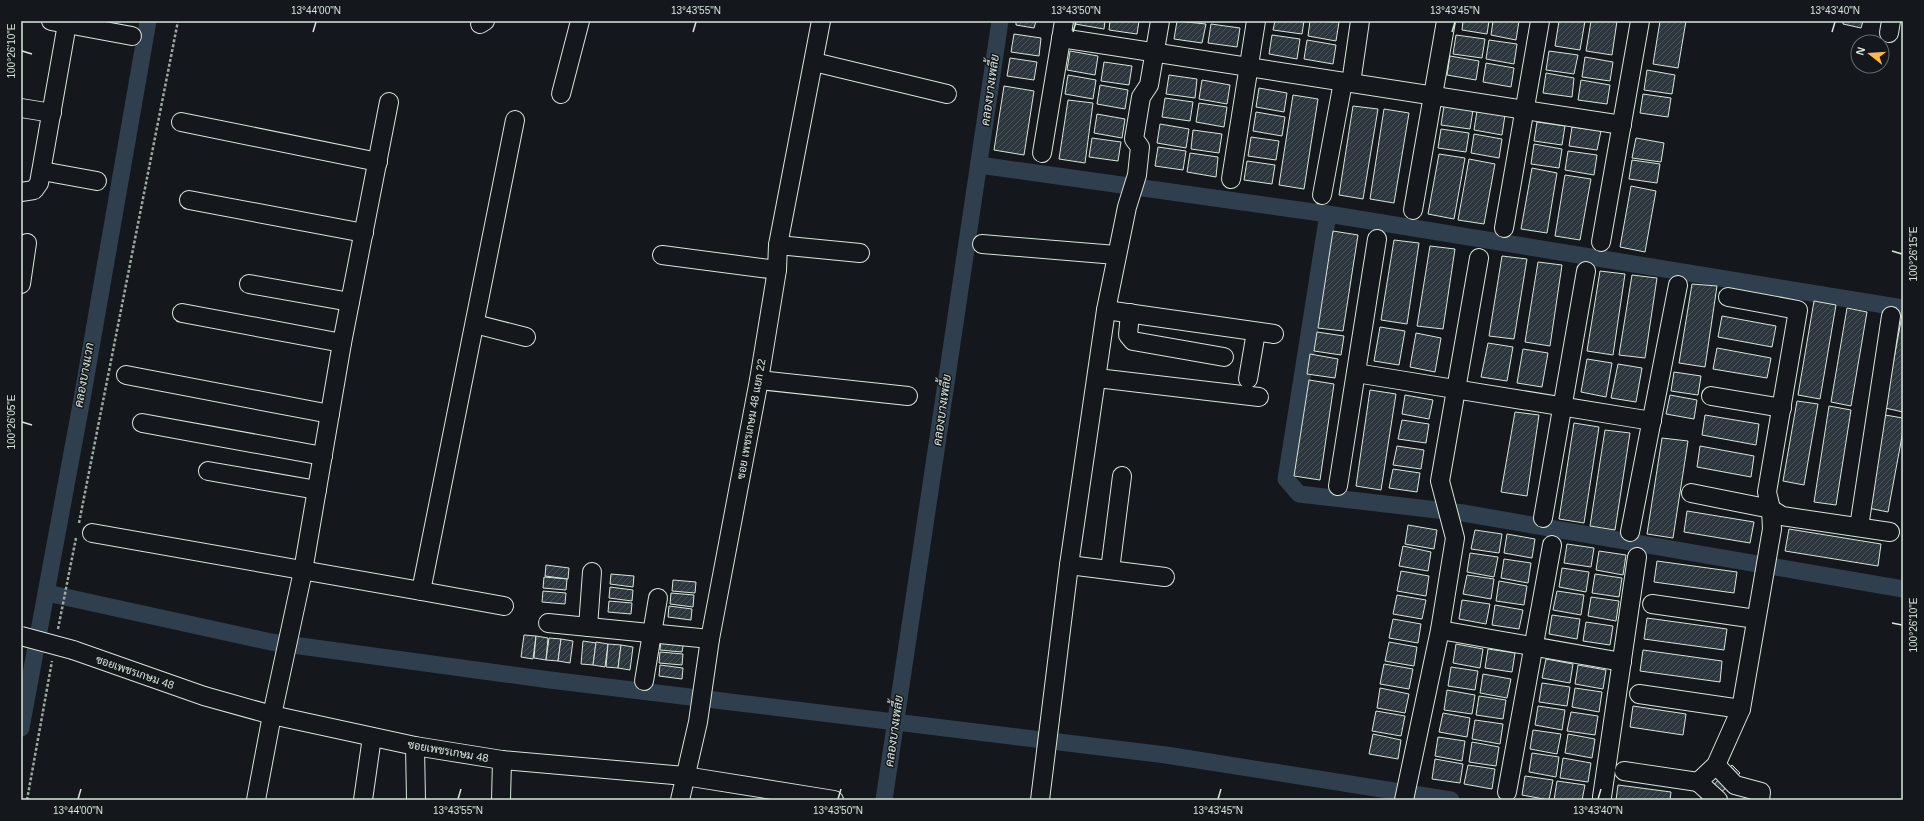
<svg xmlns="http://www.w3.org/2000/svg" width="1924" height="821" font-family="Helvetica,Sarabun,sans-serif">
  <defs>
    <pattern id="building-hatch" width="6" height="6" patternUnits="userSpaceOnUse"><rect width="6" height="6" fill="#2c363c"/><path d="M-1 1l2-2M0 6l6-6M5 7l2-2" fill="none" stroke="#4a5358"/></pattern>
  </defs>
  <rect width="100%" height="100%" fill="#14181c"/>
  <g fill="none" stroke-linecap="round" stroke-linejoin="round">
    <g stroke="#2f3f4d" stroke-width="17">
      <polyline points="979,165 1328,214 1903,308"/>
      <polyline points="1328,214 1286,479 1299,494 1463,513 1903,589"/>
      <polyline points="47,593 271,642 550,680 1166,755 1451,800"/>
      <polyline points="21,728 82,399 148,21"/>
      <polyline points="884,800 1000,21"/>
    </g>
  </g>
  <g fill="url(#building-hatch)" stroke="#d8e6dc">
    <polygon points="1016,21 1036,21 1034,28 1016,25"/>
    <polygon points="1076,21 1105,21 1104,29 1075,24"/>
    <polygon points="1110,21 1139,21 1137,34 1109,30"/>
    <polygon points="1177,21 1206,24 1202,43 1174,39"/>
    <polygon points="1275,21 1304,21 1302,34 1273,30"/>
    <polygon points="1310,21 1339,22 1336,41 1308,36"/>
    <polygon points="1463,21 1489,21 1487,34 1462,30"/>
    <polygon points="1493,21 1519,21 1516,40 1491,35"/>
    <polygon points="1559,21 1585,21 1580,50 1555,46"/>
    <polygon points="1591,21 1617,21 1612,55 1586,51"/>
    <polygon points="1660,21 1686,21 1678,68 1653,64"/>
    <polygon points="1843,21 1863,21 1861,28 1843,24"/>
    <polygon points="1211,24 1240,28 1237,47 1208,43"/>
    <polygon points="1014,34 1041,38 1039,56 1011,52"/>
    <polygon points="1272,35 1300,39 1297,59 1269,54"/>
    <polygon points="1456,35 1485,39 1482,58 1453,54"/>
    <polygon points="1307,40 1336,45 1333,64 1304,59"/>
    <polygon points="1489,40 1517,44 1514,64 1486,59"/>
    <polygon points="1070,51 1098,56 1095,75 1067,70"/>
    <polygon points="1549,51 1578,55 1574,74 1546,70"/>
    <polygon points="1450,56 1479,61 1476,80 1447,75"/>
    <polygon points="1585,57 1613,62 1610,81 1582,77"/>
    <polygon points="1010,58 1037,62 1034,80 1007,76"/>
    <polygon points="1104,62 1132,66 1129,85 1101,81"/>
    <polygon points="1486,63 1514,68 1511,87 1483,82"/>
    <polygon points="1647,70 1675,75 1672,94 1644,90"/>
    <polygon points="1546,73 1574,78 1572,97 1543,93"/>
    <polygon points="1068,75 1096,80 1093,99 1065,94"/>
    <polygon points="1169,75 1197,79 1195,98 1166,94"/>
    <polygon points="1202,80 1230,85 1227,104 1199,99"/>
    <polygon points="1581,80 1610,85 1607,104 1578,100"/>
    <polygon points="1100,85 1128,90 1125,109 1097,104"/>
    <polygon points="1004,86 1034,91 1024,155 994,150"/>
    <polygon points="1259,88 1287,93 1284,112 1256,107"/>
    <polygon points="1643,94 1671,98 1668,117 1640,113"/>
    <polygon points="1293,95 1318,99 1304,189 1279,185"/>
    <polygon points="1165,98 1193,102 1190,121 1162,117"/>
    <polygon points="1068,100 1093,103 1085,163 1059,159"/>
    <polygon points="1199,103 1227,107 1224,127 1196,122"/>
    <polygon points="1353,106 1378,109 1363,199 1339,195"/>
    <polygon points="1444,106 1473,110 1470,129 1441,125"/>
    <polygon points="1384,109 1409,113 1394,203 1370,199"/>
    <polygon points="1477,111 1505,115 1502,135 1474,130"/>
    <polygon points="1256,112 1285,117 1282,136 1253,131"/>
    <polygon points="1097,114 1125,119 1122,138 1094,133"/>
    <polygon points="1537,122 1565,126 1562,145 1534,141"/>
    <polygon points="1160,124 1189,129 1186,148 1157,143"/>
    <polygon points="1572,127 1601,131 1597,150 1569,146"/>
    <polygon points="1441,129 1469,133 1466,152 1438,148"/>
    <polygon points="1193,130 1222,134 1219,153 1191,149"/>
    <polygon points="1474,134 1502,139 1499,158 1471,153"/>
    <polygon points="1251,137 1279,141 1276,160 1248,156"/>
    <polygon points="1092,138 1121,142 1118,161 1089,157"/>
    <polygon points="1636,138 1664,143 1661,162 1632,158"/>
    <polygon points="1534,144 1562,149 1559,168 1531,164"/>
    <polygon points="1158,147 1186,151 1183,170 1155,166"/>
    <polygon points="1568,151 1597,155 1594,175 1565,170"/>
    <polygon points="1190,153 1218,157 1216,177 1187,172"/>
    <polygon points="1439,154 1465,158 1454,219 1428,214"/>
    <polygon points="1469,159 1495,164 1484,224 1458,220"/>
    <polygon points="1632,160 1660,164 1657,183 1629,179"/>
    <polygon points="1247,161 1275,165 1272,184 1244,180"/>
    <polygon points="1532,168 1557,173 1547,233 1521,229"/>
    <polygon points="1565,175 1591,179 1580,240 1555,236"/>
    <polygon points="1631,186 1656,191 1645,252 1620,247"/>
    <polygon points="1333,231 1358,235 1343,331 1318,328"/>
    <polygon points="1394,240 1419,243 1407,324 1381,320"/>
    <polygon points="1430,246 1455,249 1443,329 1417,326"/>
    <polygon points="1502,256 1527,259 1514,339 1489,336"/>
    <polygon points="1538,262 1562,265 1550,346 1525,342"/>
    <polygon points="1600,271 1625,274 1613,355 1587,351"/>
    <polygon points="1632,275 1657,278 1645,358 1619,355"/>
    <polygon points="1692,284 1717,286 1705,367 1679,363"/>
    <polygon points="1814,301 1836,305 1820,399 1798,395"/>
    <polygon points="1847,308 1867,312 1851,406 1831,402"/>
    <polygon points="1902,315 1903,315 1903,412 1885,408"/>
    <polygon points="1722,316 1776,326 1772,347 1718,337"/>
    <polygon points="1380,327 1405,331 1399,365 1374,361"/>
    <polygon points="1317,332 1344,336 1341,355 1314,351"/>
    <polygon points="1416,333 1441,338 1435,372 1410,367"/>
    <polygon points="1488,343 1513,347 1507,381 1481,377"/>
    <polygon points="1717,348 1771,358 1767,378 1713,369"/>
    <polygon points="1523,349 1548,353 1542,387 1517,383"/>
    <polygon points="1310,354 1338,359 1335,378 1307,374"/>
    <polygon points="1587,359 1612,363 1606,397 1581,392"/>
    <polygon points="1618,364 1642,368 1636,402 1611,398"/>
    <polygon points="1674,372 1701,376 1698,395 1671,391"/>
    <polygon points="1309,380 1334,384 1320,480 1294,476"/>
    <polygon points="1370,390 1396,394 1381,490 1356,486"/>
    <polygon points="1405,395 1433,400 1429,419 1402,414"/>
    <polygon points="1670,395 1697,400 1694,419 1666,414"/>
    <polygon points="1797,401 1818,404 1804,485 1783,481"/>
    <polygon points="1829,406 1851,410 1836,505 1814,502"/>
    <polygon points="1515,412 1539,415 1527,496 1501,492"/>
    <polygon points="1705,415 1759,424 1756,445 1702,435"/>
    <polygon points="1885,415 1903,418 1903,431 1888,512 1868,508"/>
    <polygon points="1402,420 1429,424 1426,443 1398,439"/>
    <polygon points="1574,423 1599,427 1584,523 1559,519"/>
    <polygon points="1605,430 1630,433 1615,530 1590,526"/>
    <polygon points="1662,438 1688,441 1673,538 1647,534"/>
    <polygon points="1397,446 1424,450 1421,469 1393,465"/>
    <polygon points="1700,446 1754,456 1751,477 1697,467"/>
    <polygon points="1393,469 1420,473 1417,492 1389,488"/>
    <polygon points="1687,511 1754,522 1750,543 1684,532"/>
    <polygon points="1408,525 1437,530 1434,549 1405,544"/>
    <polygon points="1789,529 1881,544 1878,566 1785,551"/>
    <polygon points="1475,530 1502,534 1499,553 1471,549"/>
    <polygon points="1507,534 1535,539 1532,558 1504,553"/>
    <polygon points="1567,544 1594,548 1591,567 1564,563"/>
    <polygon points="1403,546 1431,552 1428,571 1399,566"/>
    <polygon points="1599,551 1626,555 1623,575 1596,570"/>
    <polygon points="1470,553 1498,557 1494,577 1467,572"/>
    <polygon points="1504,559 1531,563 1528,583 1501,578"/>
    <polygon points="1657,561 1737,572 1734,593 1654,582"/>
    <polygon points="546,565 569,568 568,579 545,576"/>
    <polygon points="1562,568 1589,572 1586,592 1559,587"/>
    <polygon points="1401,571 1429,576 1426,596 1397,591"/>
    <polygon points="611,574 634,576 633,587 610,584"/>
    <polygon points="1595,574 1622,578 1619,597 1592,593"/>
    <polygon points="1467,575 1494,579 1491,599 1463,594"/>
    <polygon points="544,577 567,579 566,590 543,588"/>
    <polygon points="673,580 696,582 695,593 672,591"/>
    <polygon points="1499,581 1527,586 1524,605 1496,601"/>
    <polygon points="610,587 633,590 632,601 609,598"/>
    <polygon points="543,591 566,593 565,604 542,602"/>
    <polygon points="1557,591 1584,595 1581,615 1553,610"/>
    <polygon points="671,593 694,595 693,607 670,604"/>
    <polygon points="1397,595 1426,600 1422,619 1393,614"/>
    <polygon points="1591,597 1619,601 1616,621 1588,616"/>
    <polygon points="1462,600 1490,604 1486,624 1459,619"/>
    <polygon points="609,601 632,603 631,614 608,612"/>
    <polygon points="1495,605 1523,610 1519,629 1492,625"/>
    <polygon points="669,606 692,609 691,620 668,617"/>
    <polygon points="1552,615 1580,619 1577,639 1549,634"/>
    <polygon points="1647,618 1727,629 1724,650 1644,639"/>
    <polygon points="1393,619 1421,624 1418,643 1389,638"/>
    <polygon points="1586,622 1613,626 1610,645 1583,641"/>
    <polygon points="524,635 536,636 533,659 521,657"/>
    <polygon points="536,636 548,638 546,660 534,658"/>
    <polygon points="549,638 561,639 558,661 546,660"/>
    <polygon points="561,639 573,641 570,663 558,661"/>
    <polygon points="661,639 684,641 682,652 660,650"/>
    <polygon points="583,641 596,643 593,665 581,664"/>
    <polygon points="596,642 608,644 605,667 593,665"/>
    <polygon points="1389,642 1417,647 1414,666 1385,661"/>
    <polygon points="608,644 621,645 618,668 606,667"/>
    <polygon points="1456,644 1483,649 1480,668 1453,663"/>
    <polygon points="621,645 633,647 630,670 618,668"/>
    <polygon points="1488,649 1515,653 1512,672 1485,668"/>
    <polygon points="1643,650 1722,661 1720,682 1640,671"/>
    <polygon points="660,652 683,654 682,665 659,663"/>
    <polygon points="1546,659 1573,664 1570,683 1542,678"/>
    <polygon points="1384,664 1413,669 1409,689 1380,684"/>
    <polygon points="660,665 683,668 682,679 659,676"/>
    <polygon points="1578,665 1606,670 1603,689 1575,684"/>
    <polygon points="1451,667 1478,671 1475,690 1448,686"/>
    <polygon points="1483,674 1511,679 1507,698 1480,693"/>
    <polygon points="1542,683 1570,687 1567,706 1539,702"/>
    <polygon points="1380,688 1409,694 1405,713 1377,708"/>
    <polygon points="1575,688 1602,692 1599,712 1572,707"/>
    <polygon points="1447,690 1475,695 1472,714 1444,710"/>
    <polygon points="1479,696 1506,700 1503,719 1476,715"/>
    <polygon points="1538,706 1565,710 1562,730 1535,725"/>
    <polygon points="1633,706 1686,714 1683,735 1630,727"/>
    <polygon points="1376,711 1405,716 1401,736 1372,731"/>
    <polygon points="1571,712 1598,716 1595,735 1567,731"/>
    <polygon points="1443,713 1470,718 1467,737 1439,732"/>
    <polygon points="1475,720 1503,724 1500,744 1472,739"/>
    <polygon points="1533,730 1561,734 1557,754 1530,749"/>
    <polygon points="1373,734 1401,740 1398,759 1369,754"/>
    <polygon points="1568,734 1595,739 1592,758 1565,753"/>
    <polygon points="1438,737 1465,741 1462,761 1435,756"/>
    <polygon points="1472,742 1499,747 1496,766 1469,762"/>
    <polygon points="1532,753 1559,757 1556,777 1529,772"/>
    <polygon points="1563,758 1591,763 1588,782 1560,778"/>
    <polygon points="1435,759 1463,764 1460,783 1432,779"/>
    <polygon points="1468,765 1495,769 1492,789 1464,784"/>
    <polygon points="1732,765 1740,773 1714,800 1700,800"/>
    <polygon points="1525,776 1553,780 1549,800 1522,795"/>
    <polygon points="1557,781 1585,785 1582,800 1554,800"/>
    <polygon points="1618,785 1671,792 1670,800 1616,800"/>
  </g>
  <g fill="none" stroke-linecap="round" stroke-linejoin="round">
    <defs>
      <g id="minor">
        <polyline points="51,21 132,36"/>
        <polyline points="480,24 485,21"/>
        <polyline points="1889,33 1891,21"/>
        <polyline points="1061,38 1622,125"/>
        <polyline points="814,62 947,94"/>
        <polyline points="1351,83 1360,21"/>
        <polyline points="561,94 580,21"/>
        <polyline points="21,108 52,113"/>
        <polyline points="181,122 378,162"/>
        <polyline points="1042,153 1064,21"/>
        <polyline points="42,171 97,181"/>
        <polyline points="1231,179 1256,21"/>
        <polyline points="21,192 34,190 39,183 67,24"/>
        <polyline points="1322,195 1343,82"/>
        <polyline points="189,200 364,233"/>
        <polyline points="1413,210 1446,21"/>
        <polyline points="1504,228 1540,21"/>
        <polyline points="1601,242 1640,21"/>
        <polyline points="982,244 1116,255"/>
        <polyline points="778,245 860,253"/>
        <polyline points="662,255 777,270"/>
        <polyline points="21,284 27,243"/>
        <polyline points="249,284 350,302"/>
        <polyline points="1106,310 1274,334"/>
        <polyline points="182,313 342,343"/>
        <polyline points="1130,313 1128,335 1133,341 1224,357"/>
        <polyline points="475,324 526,337"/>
        <polyline points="1356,373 1652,421"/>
        <polyline points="126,375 330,414"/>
        <polyline points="1097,378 1259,397"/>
        <polyline points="1248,379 1256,332"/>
        <polyline points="759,380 908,396"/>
        <polyline points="1711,396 1782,408"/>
        <polyline points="142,423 323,456"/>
        <polyline points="208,471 317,490"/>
        <polyline points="1338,486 1377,239"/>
        <polyline points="1691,493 1771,509 1782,516 1890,532"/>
        <polyline points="1543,518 1586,271"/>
        <polyline points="1859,527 1891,316"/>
        <polyline points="1630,532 1678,285"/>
        <polyline points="92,533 421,591 515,120"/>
        <polyline points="1069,565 1165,577"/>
        <polyline points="1110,570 1122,476"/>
        <polyline points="421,591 504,606"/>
        <polyline points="1652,604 1756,619"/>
        <polyline points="548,623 710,639"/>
        <polyline points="588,627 592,572"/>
        <polyline points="1440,630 1622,662"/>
        <polyline points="73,650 204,696 272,715 415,746 502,760 685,776 834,800"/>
        <polyline points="644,681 658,598"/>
        <polyline points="1639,694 1741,709"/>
        <polyline points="415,746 416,800"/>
        <polyline points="1716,765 1735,785 1761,792 1760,800"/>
        <polyline points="1624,771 1698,782 1716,765 1741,709 1772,529 1771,509 1767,492 1798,310 1728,297"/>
        <polyline points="1698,782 1718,800"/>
        <polyline points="1507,792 1552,545"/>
        <polyline points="1602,797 1637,557"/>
        <polyline points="256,800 272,715 303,571 342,343 389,102"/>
        <polyline points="363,800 372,737"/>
        <polyline points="501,800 502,760"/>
        <polyline points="680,800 698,722 710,639 759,380 777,270 778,245 821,21"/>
        <polyline points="1040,800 1069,565 1106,310 1127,207 1137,175 1140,147 1134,139 1141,97 1149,85 1160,21"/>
        <polyline points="1404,800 1440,630 1455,538 1440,481 1479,258"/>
      </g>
    </defs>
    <use href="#minor" stroke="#d8e6dc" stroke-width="20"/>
    <g stroke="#9da8a2" stroke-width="2.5" stroke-dasharray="3 2" stroke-linecap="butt">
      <polyline points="79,523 178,21"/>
      <polyline points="58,629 76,538"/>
      <polyline points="27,800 52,661"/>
    </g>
    <use href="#minor" stroke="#14181c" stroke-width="18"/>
    <defs>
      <polyline id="minor-bridge" points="21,636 73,650"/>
    </defs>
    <use href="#minor-bridge" stroke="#d8e6dc" stroke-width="20" stroke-linecap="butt"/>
    <use href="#minor-bridge" stroke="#14181c" stroke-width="18"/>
  </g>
  <path fill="none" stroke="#d8e6dc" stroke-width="1.5" d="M313 32 316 22M693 32 696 22M1073 32 1076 22M1452 32 1455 22M1832 32 1835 22M22 51 32 54M1892 251 1902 254M22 422 32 425M1892 623 1902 625M78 799 81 789M458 799 461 789M838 799 841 789M1218 799 1221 789M1598 799 1601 789"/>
  <g text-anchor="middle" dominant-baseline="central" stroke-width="3" stroke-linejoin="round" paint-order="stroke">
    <g font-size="11" fill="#d8e6dc" stroke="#14181c">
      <text transform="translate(751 419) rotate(-80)">ซอย เพชรเกษม 48 แยก 22</text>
      <text transform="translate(135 672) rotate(19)">ซอยเพชรเกษม 48</text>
      <text transform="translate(448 751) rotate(10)">ซอยเพชรเกษม 48</text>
    </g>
    <g font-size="12" font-style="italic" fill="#d8e6dc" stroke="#14181c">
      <text transform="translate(990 90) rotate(-82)">คลองบางเพลี้ย</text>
      <text transform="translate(84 375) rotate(-80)">คลองบางแวก</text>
      <text transform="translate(942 410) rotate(-82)">คลองบางเพลี้ย</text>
      <text transform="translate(894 731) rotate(-82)">คลองบางเพลี้ย</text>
    </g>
  </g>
  <rect width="1924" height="821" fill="none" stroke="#14181c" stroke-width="44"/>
  <g transform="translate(1870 54) rotate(287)"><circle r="19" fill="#14181c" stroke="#626a69"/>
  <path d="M0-3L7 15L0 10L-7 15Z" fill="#ffb74d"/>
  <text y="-6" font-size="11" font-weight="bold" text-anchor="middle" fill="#d8e6dc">N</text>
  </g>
  <rect x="22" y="22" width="1880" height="777" fill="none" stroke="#d8e6dc" stroke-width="1.5"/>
  <g font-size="10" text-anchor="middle" fill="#d8e6dc">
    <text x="316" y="14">13°44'00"N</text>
    <text x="696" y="14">13°43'55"N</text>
    <text x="1076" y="14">13°43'50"N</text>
    <text x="1455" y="14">13°43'45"N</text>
    <text x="1835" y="14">13°43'40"N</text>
    <text transform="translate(11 51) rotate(-90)" y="4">100°26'10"E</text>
    <text transform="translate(1913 254) rotate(-90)" y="4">100°26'15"E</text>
    <text transform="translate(11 422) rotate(-90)" y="4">100°26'05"E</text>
    <text transform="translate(1913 625) rotate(-90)" y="4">100°26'10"E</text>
    <text x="78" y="814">13°44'00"N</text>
    <text x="458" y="814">13°43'55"N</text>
    <text x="838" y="814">13°43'50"N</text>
    <text x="1218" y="814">13°43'45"N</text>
    <text x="1598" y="814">13°43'40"N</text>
  </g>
</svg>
